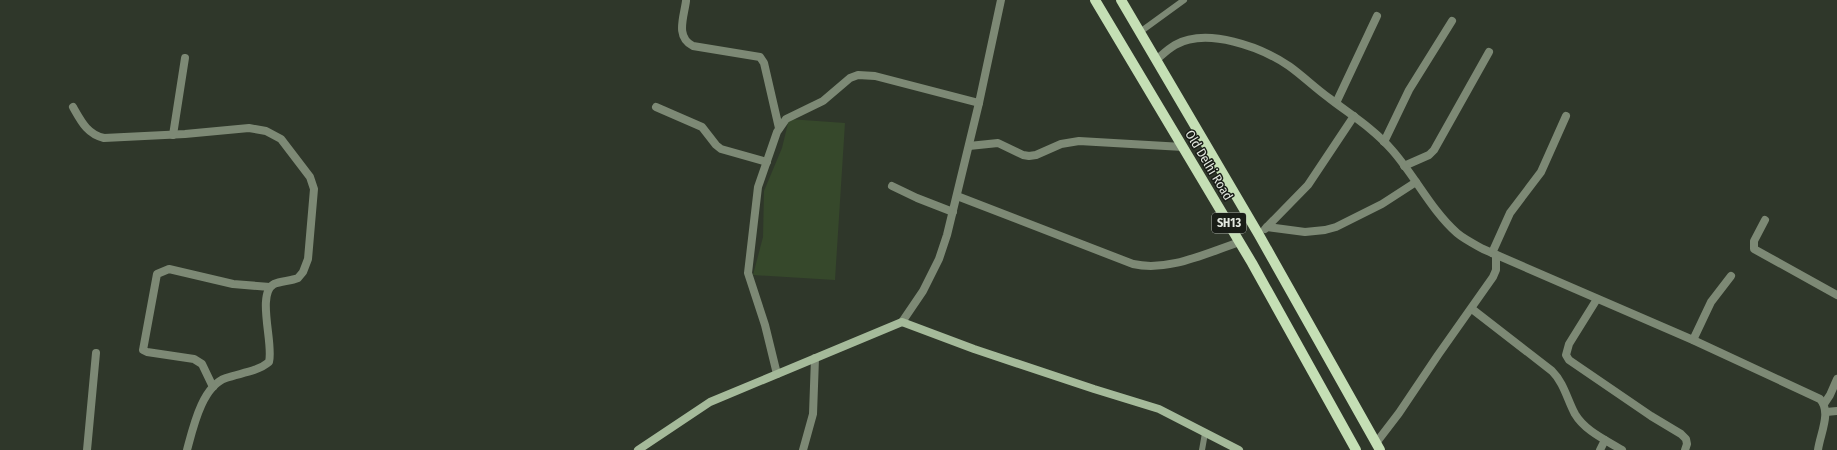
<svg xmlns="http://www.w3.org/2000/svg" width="1837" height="450" font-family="'Fira Sans Condensed',sans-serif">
  <rect width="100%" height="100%" fill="#2f372a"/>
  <polygon fill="#36482b" points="789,119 845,123 835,280 753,275 763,237 764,191 782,148"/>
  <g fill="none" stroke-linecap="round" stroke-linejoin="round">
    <g stroke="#7d8975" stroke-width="6">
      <polyline points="1140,32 1184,0"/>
      <polyline points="1202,450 1205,433"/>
    </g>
    <g stroke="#7d8975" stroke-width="8">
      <path d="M686 1C684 17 675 37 693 46L760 57 764 63 779 128"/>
      <path d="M1156 60C1162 55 1168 49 1175 45 1207 27 1261 47 1289 66 1303 76 1315 88 1329 98 1351 115 1374 129 1392 150 1415 176 1431 210 1457 233 1464 239 1474 244 1483 249L1693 340 1820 399C1832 412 1820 434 1818 450"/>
      <polyline points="1336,103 1377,16"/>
      <path d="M73 107C81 121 87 134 104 138L185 134 249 128 266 131 281 139 310 177 314 189 308 259 303 272 298 278C291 281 281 281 274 284 256 294 274 344 269 362 257 372 240 373 226 378 202 386 193 428 187 450"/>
      <polyline points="656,107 702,127 716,145 721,149 767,162"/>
      <polyline points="173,135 185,58"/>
      <polyline points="1384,142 1409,90 1452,21"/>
      <polyline points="969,146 998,143 1023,155 1029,156 1036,155 1061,144 1079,141 1183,147"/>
      <polyline points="1404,166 1429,155 1434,150 1489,52"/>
      <polyline points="892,186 917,198 953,212"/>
      <path d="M957 196 1133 264C1169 272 1206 253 1240 242"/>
      <polyline points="1765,220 1754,241 1754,249 1837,295"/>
      <polyline points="1267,227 1305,232 1325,230 1336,227 1382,204 1416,182"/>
      <polyline points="1265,229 1308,185 1354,116"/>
      <polyline points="1492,253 1510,213 1541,172 1566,116"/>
      <polyline points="1597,299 1569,344 1566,355 1569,360 1651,416 1681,434 1686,439 1687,444 1685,450"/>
      <path d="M1472 309 1552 371C1564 383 1567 399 1575 414 1585 431 1606 440 1622 450"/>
      <polyline points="1693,340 1711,302 1731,276"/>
      <polyline points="777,374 765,325 748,273 758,187 777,132 786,119 823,101 850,78 858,75 875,76 979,103"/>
      <polyline points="213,387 202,364 194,359 147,352 143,350 157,274 169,269 233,284 270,287"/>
      <polyline points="1824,404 1830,395 1837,379"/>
      <polyline points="1826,412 1837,411"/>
      <polyline points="1376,443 1399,413 1438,355 1493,277 1496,270 1496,255"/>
      <polyline points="87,450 96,353"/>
      <polyline points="803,450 813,414 815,358"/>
      <polyline points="1600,450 1605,440"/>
    </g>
    <polyline stroke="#7d8975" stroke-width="8" points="902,322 923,291 939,259 947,235 979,103 1001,0"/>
    <polyline stroke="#a5ba9a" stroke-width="8" points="638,450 710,402 902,322 974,349 1094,389 1159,409 1239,450"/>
    <g stroke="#c5dfb5" stroke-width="10">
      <polyline points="1095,0 1252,263 1356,450"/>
      <polyline points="1121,0 1259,235 1380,450"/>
    </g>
  </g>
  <g text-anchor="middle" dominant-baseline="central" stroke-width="3" stroke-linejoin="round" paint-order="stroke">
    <rect fill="#191d17" stroke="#a6aba4" stroke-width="1" x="1212" y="213" width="34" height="20" rx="3"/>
    <g font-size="12" font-weight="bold" fill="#e3e8e0">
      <text x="1229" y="223">SH13</text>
    </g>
    <g font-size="13" fill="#e3e8e0" stroke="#191d17">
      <text transform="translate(1209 165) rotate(59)">Old Delhi Road</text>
    </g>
  </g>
</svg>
